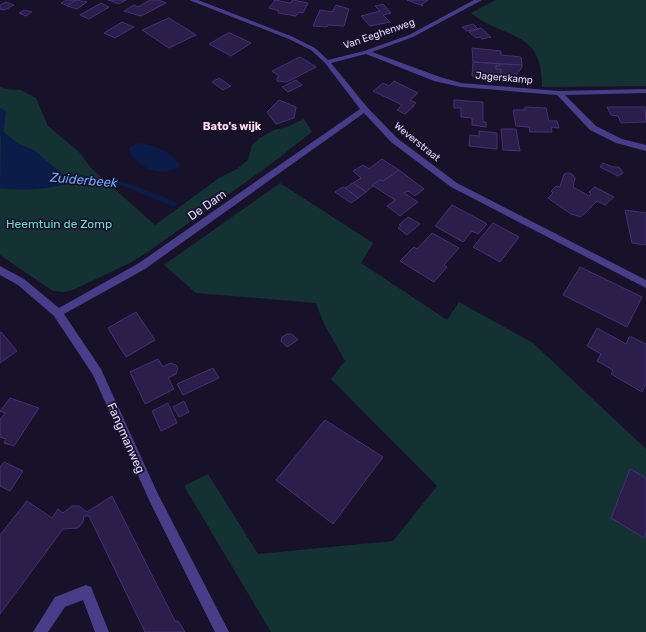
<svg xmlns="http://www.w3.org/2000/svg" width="646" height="632" font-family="Rubik,sans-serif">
  <rect width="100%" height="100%" fill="#18112a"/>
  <g fill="#143234">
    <path d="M496 0H646V86L542 87C542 28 506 41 471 13Z"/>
    <polygon points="0,86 5,89 21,90 36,98 48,126 79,152 91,168 155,225 219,178 237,169 248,160 252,145 260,138 274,130 287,127 304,119 312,132 271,164 148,252 130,263 75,289 64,292 53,291 0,255"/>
    <polygon points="280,183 373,243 361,263 447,320 459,302 533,343 646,449 646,632 271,632 184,486 208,474 258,554 393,541 437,486 331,379 345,361 323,322 316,303 196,293 164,265"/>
  </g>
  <g fill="#0c1c48">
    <path d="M1 130 19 144 34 150 72 182C46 190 27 191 0 188Z"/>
    <path d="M139 143C153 144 171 152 179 164V167C161 178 137 168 129 150L131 146Z"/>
  </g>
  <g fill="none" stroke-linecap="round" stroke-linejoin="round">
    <g fill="#0c1c48" fill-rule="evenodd">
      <polygon points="0,108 6,111 3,135 0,137"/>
      <polygon points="61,178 125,182 176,202 177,204 176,206 172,206 124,186 63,182 60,180"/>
    </g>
  </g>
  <g fill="#2b1e4b" stroke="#453076">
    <polygon points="66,0 76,0 68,6 61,3"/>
    <polygon points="76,0 87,2 77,9 67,6"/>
    <polygon points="108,0 126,0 119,4"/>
    <polygon points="150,0 159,0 166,3 141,16 124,11 134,5 138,7"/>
    <polygon points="275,0 290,3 293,0 308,3 303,13 299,12 296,16 278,13 279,11 269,8"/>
    <polygon points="407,0 428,0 421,5 423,6"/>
    <polygon points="6,2 14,5 5,10 0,9 0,5"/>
    <polygon points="101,3 109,7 89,19 80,15"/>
    <polygon points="383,4 391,13 383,15 390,22 370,26 361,16 380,11 375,6"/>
    <polygon points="336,5 349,9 344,26 328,25 327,27 313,26 320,10 332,12"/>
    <polygon points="25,10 32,12 26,16 19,13"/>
    <polygon points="169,18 196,35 169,48 142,30"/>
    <polygon points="122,22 134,27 115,38 104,33"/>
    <polygon points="473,24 478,29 467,31 462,27"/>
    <polygon points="481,28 491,37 482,39 480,37 476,38 469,32"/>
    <polygon points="228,33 230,33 251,43 231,56 209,44"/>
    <polygon points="472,48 501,51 501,55 521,57 522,65 473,62"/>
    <polygon points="300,57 316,67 287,82 277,81 277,78 279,76 272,71"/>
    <polygon points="473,62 500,64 500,66 496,66 496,69 501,69 502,79 472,76"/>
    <polygon points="500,64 522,65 522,67 515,77 501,74 501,69 496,69 496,66 500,66"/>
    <polygon points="219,78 231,86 223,90 212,82"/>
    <polygon points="296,80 302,85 288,92 282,87"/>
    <polygon points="394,81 418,93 410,100 416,103 412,106 414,106 405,114 397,110 402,105 373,91 383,83 389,86"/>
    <polygon points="279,100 296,107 294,118 276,124 267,112"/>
    <polygon points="454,100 483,102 483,122 486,122 486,127 472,125 472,118 461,117 461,108 454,108"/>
    <polygon points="525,107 546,108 549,121 557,121 559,128 551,127 552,132 530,132 529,127 516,126 513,110 525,110"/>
    <polygon points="607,107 645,107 646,122 621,123 618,116 611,115"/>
    <polygon points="501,129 516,129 520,151 503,150"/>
    <polygon points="479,131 497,133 497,149 469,146 470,135 479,136"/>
    <polygon points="382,159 399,170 383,181 380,180 366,192 353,183 361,178 353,171 363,165 369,169"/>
    <polygon points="603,163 613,167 619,167 623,173 618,176 600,167"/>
    <polygon points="399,170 424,189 415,196 408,191 404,193 418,202 400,216 387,206 395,200 372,185 380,180 383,181"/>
    <polygon points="568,173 572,174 575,178 573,187 589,196 591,194 589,192 595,187 614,197 605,205 597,201 581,217 571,214 548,198 553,193 551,191 556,186 560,187 564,174"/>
    <polygon points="353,183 366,192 358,198 345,188"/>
    <polygon points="343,187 345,188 358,198 351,203 335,192"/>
    <polygon points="452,205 484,222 487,224 478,234 472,231 463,242 435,226"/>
    <polygon points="625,210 646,213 646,245 632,243"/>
    <polygon points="408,217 420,224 407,235 398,228 401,226 399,225"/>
    <polygon points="493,223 519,237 500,262 473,247"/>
    <polygon points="432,233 459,248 444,265 447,267 434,282 400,261 414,247 417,249"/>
    <polygon points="580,267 642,297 627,327 563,295"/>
    <polygon points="136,312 155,340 126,357 108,328"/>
    <polygon points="597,328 626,344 629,337 632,337 646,344 646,384 642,392 611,374 613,370 597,361 601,354 587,346"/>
    <polygon points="1,332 17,351 0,363 0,333"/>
    <polygon points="287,334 292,334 298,340 287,347 281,341 282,337"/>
    <polygon points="158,359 163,367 170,363 176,365 178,368 176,374 168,378 174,389 145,404 130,372"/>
    <polygon points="213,368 219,378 183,395 177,384"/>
    <polygon points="10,398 39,408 14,446 4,443 6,439 0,437 0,420 5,413 0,411"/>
    <polygon points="184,401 189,412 179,417 173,407"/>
    <polygon points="168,403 177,423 161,431 152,411"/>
    <polygon points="325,420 383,457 333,524 276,480"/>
    <polygon points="4,462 23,471 10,491 0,486 0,467"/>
    <polygon points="630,469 646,478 646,532 644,538 611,518"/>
    <polygon points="112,496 175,621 178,621 185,632 145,632 89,516 84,516 83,522 78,528 63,529 0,614 0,535 27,501 52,518 58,509 63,513 72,506 79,506 87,512"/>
  </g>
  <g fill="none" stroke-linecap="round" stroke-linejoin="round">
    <polygon fill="#473d88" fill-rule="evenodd" points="86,585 91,587 109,632 95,632 83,600 65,607 48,632 33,632 55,597"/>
    <polygon fill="#473d88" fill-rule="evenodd" points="189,0 198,0 293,37 315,48 328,60 364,51 409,35 474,0 482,0 413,37 372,52 440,77 461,83 559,91 646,89 646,93 565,95 596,126 622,139 646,145 646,151 616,143 590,130 557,95 461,87 434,81 366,54 331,63 367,107 397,138 457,183 646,280 646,288 451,187 391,142 364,113 145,269 64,314 101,369 157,492 229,632 215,632 149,500 93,375 54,316 18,285 0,275 0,266 24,279 59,308 139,263 360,109 325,63 311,50 289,39"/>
  </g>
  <g text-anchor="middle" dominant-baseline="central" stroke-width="3.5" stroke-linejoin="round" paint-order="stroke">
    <g font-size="10" fill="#e3dbfe" stroke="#18112a">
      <text transform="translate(379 34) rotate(-19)">Van Eeghenweg</text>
      <text transform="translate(504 78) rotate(5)">Jagerskamp</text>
      <text transform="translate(417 142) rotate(39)">Weverstraat</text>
    </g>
    <g font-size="11" font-weight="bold" fill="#feddef" stroke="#18112a">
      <text x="232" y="126">Bato's wijk</text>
    </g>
    <g font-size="12" fill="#e3dbfe" stroke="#18112a">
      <text transform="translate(207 205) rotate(-35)">De Dam</text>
      <text transform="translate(126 438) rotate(66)">Fangmanweg</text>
    </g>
    <g font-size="12" fill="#67dfcc" stroke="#18112a">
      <text x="59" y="224">Heemtuin de Zomp</text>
    </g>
    <g font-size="13" font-style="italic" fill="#6babfc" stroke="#18112a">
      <text transform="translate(84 180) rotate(5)">Zuiderbeek</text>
    </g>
  </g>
</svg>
